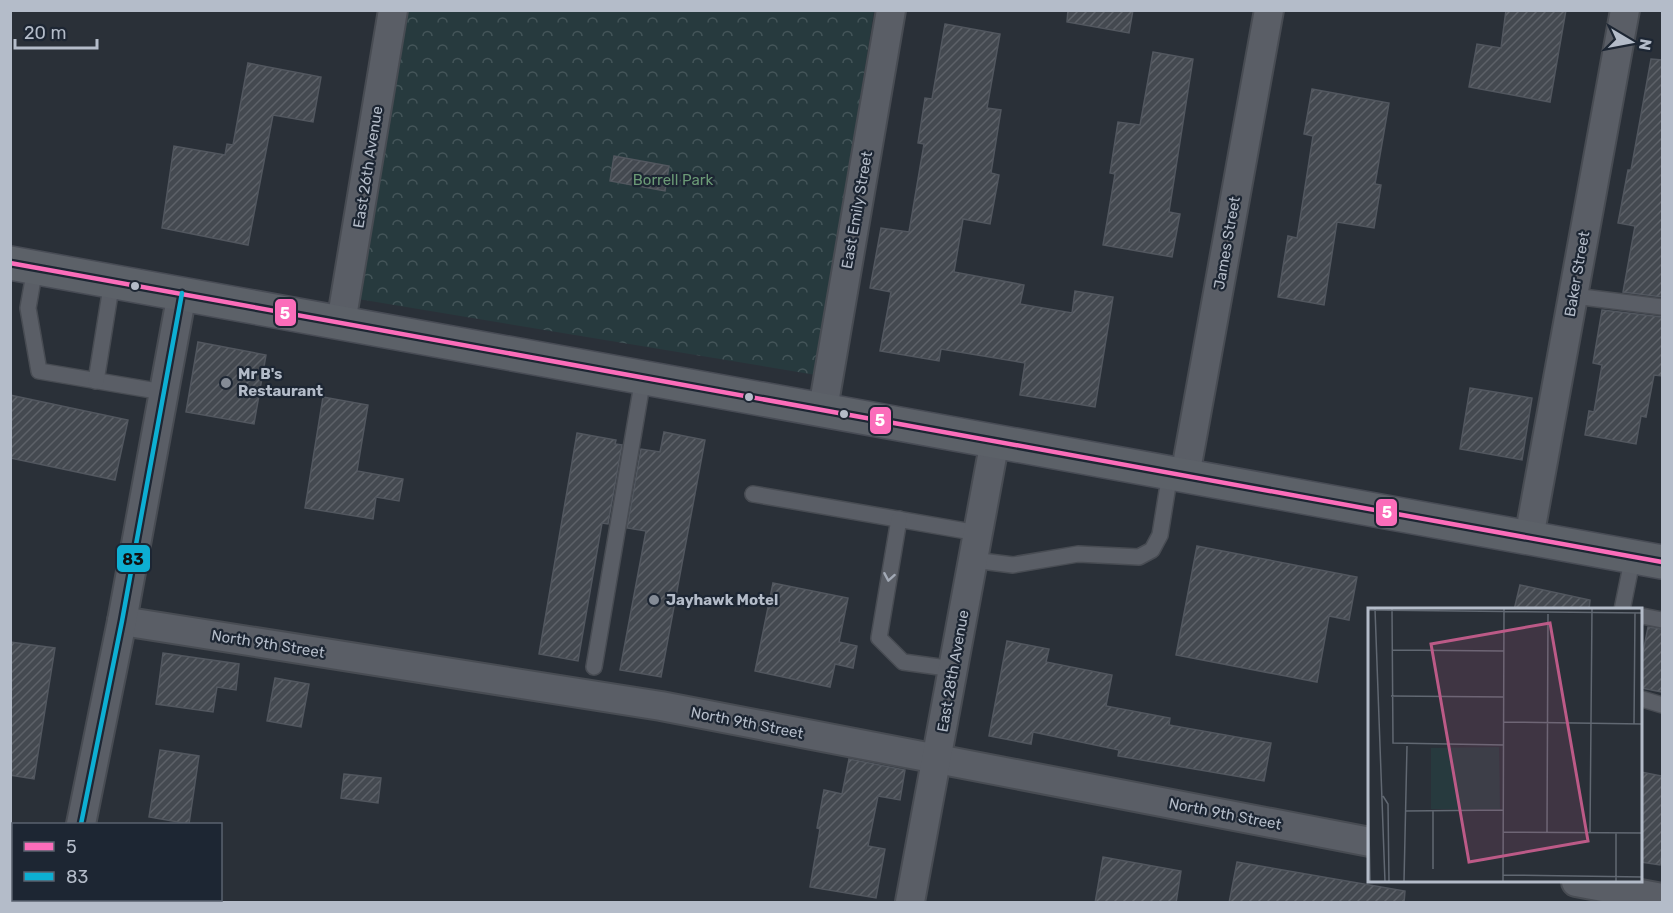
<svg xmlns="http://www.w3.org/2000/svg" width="1673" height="913" font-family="Rubik,sans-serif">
  <defs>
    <pattern id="park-crowns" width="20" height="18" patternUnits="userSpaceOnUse" patternTransform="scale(1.5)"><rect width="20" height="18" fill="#273a3e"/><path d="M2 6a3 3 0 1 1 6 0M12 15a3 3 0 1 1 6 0" fill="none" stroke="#445559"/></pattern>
    <pattern id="building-hatch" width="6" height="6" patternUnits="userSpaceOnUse" patternTransform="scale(1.5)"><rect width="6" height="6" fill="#444950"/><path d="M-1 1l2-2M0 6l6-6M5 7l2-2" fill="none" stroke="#5d6168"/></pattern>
  </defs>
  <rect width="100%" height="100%" fill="#2a3038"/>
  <polygon fill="url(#park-crowns)" points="407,11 874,11 816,375 358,299"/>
  <g fill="url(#building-hatch)" stroke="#52575f" stroke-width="1.5">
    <polygon points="1068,10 1133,10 1129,33 1067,22"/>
    <polygon points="1506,10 1566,10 1550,102 1469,87 1477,44 1501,48"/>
    <polygon points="945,24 1000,34 987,108 1001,110 991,173 999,175 990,224 963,219 954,272 1024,285 1020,304 1072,313 1075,291 1113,297 1095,407 1020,395 1025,363 941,349 939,361 880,351 891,292 870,288 881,228 909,232 924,144 918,143 925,98 932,99"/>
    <polygon points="1153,52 1193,59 1169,212 1180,214 1172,257 1103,245 1115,174 1110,173 1118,122 1140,125"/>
    <polygon points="1651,59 1662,60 1662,297 1623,292 1635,226 1618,223 1628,170 1631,170"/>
    <polygon points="248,63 321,77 313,122 273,115 248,245 162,228 174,146 225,155 227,144 233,145"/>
    <polygon points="1312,89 1389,103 1375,184 1381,185 1374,228 1337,222 1324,305 1278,297 1288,236 1297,238 1313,136 1304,134"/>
    <polygon points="614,156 669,166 665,191 610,181"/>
    <polygon points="1602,310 1662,317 1662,376 1654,375 1646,417 1641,416 1636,444 1585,435 1589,411 1594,412 1602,365 1593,363"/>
    <polygon points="198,342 266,355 254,424 186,412"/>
    <polygon points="1470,388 1532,398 1522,460 1460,449"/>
    <polygon points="10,395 128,420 115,480 10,458"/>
    <polygon points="323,397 368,405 357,471 403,479 399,501 376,497 373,519 305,508"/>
    <polygon points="664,432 705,440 661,677 620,670 646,531 627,528 641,449 660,452"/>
    <polygon points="577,433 616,440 615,444 622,445 608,524 602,523 578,661 539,654"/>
    <polygon points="1197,546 1357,577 1349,620 1329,616 1317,682 1176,655"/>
    <polygon points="773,583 848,598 839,642 857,646 853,668 835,664 830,687 755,671"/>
    <polygon points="1520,585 1590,600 1589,610 1514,610"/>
    <polygon points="1648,627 1662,629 1662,692 1641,688 1641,662"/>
    <polygon points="1007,641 1049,649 1046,662 1112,675 1106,706 1170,718 1169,725 1271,743 1264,781 1118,756 1119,750 1033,732 1031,744 989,736"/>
    <polygon points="10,642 55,648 34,779 10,775"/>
    <polygon points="163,653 239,664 236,690 217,687 213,712 156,704"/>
    <polygon points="275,678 309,684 301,727 267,721"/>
    <polygon points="160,750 199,756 189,824 149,817"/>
    <polygon points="849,759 905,770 900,800 878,796 868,846 885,849 876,898 810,887 820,829 817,828 824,790 842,794"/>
    <polygon points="1641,772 1662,776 1662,853 1660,865 1641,862"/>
    <polygon points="344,774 381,778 378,803 341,798"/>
    <polygon points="1103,857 1181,871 1176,903 1095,903"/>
    <polygon points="1237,862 1405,891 1404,903 1229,903"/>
  </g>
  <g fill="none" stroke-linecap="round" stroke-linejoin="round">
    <defs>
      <g id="service">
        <polyline points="35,268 28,308 39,371 163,392"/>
        <polyline points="1574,296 1662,307"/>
        <polyline points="96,381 112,281"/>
        <polyline points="753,494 978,533"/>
        <polyline points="899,519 879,638 903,662 954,669"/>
        <polyline points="973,560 1013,565 1078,554 1139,557 1152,550 1160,535 1170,473"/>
        <polyline points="1622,610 1633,556"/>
        <polyline points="1642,616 1662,620"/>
        <polyline points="594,667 643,378"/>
        <polyline points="1642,699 1662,705"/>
      </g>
      <g id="minor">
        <polyline points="341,323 393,10"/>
        <polyline points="823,409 891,10"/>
        <polyline points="1185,476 1269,10"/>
        <polyline points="1529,538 1625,10"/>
        <polyline points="122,621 661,706 1370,842"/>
        <polyline points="81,824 122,621 182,293"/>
        <polyline points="1576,882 1662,898"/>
        <polyline points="66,902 66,900"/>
        <polyline points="910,902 995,440"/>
      </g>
      <polyline id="primary" points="10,263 1662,562"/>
    </defs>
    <use href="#service" stroke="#484c53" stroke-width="18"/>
    <use href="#minor" stroke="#484c53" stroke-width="32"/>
    <use href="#primary" stroke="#484c55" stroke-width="36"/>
    <use href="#service" stroke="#5a5e66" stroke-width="15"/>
    <use href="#minor" stroke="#5a5e66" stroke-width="28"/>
    <use href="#primary" stroke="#5c6168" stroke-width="33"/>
    <defs>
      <polyline id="bus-1" points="10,263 1662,562"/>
      <polyline id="bus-2" points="81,824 122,621 182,293"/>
    </defs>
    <use href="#bus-1" stroke="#1d2633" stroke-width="9"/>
    <use href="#bus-2" stroke="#1d2633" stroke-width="9"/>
    <use href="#bus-1" stroke="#fb6dba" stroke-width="4.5"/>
    <use href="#bus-2" stroke="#0dafd3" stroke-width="4.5"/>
  </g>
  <defs><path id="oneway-chevron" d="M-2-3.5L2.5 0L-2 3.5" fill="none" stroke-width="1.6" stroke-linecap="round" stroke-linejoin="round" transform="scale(1.5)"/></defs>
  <use stroke="#a2a9b5" href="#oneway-chevron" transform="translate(889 577) rotate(100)"/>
  <g fill="#b4bcc9" stroke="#1d2633" stroke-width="2">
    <circle cx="135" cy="286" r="5"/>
    <circle cx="749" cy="397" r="5"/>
    <circle cx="844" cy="414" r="5"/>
  </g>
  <g fill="#848b96" stroke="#1d2633" stroke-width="2">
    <circle cx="226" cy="383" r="6"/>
    <circle cx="654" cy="600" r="6"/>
  </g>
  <g text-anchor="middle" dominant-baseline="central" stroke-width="4.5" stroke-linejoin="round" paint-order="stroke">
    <g font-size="15" fill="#b4bcc9" stroke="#1d2633">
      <text transform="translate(368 167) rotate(-81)">East 26th Avenue</text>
      <text transform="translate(857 210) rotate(-80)">East Emily Street</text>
      <text transform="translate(1227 243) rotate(-80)">James Street</text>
      <text transform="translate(1577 274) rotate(-80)">Baker Street</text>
      <text transform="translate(268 644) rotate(9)">North 9th Street</text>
      <text transform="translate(953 671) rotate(-80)">East 28th Avenue</text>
      <text transform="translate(747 723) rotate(11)">North 9th Street</text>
      <text transform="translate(1225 814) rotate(11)">North 9th Street</text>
    </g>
    <g font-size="15" fill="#6b9a76" stroke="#1d2633">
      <text x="673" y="180">Borrell Park</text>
    </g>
    <g font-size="15" font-weight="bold" fill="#b4bcc9" stroke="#1d2633" text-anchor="start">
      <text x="238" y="374">Mr B's<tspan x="238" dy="17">Restaurant</tspan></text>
      <text x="666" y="600">Jayhawk Motel</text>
    </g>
  </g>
  <g transform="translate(1368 608)">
    <rect width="274" height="274" fill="#2a3038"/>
    <path d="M131 139 132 201H63V140Z" fill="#273a3e"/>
    <path fill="none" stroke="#616872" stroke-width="1.5" d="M7 1 17 274M24 1 25 135 136 137M0 2 275 5M24 42 136 43M23 88 136 89M136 114 275 116M266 116 267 5M0 172 2 274M15 188 20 196 21 274M37 203 136 202M135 224 275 225M179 224 180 6M222 225 224 1M65 261V203M135 267 275 269M36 274 39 138M135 274 136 1M248 274V225"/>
    <path fill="#bc5a87" fill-opacity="0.15" stroke="#bc5a87" stroke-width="3" d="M182 15 220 233 101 254 63 36Z"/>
    <rect width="274" height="274" fill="none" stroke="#b4bcc9" stroke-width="3"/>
  </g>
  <g stroke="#1d2633" stroke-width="2">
    <rect x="274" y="298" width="23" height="29" rx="6" fill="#fb6dba"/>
    <rect x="869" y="406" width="23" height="29" rx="6" fill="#fb6dba"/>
    <rect x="1375" y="498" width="23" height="29" rx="6" fill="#fb6dba"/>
    <rect x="116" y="544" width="35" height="29" rx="6" fill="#0dafd3"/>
  </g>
  <g font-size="16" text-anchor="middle" font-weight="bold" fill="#fff">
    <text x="285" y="319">5</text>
    <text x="880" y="426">5</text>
    <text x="1387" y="518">5</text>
  </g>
  <g font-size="16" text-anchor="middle" font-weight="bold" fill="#111">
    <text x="133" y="565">83</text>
  </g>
  <rect width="1673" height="913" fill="none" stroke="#b4bcc9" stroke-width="24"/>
  <rect x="12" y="823" width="210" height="78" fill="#1d2633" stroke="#59626f" stroke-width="1.5"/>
  <rect x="24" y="842" width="30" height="9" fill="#fb6dba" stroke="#59626f" stroke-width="1.5"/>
  <text x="66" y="853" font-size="18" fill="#b4bcc9">5</text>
  <rect x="24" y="872" width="30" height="9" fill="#0dafd3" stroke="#59626f" stroke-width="1.5"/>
  <text x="66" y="883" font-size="18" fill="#b4bcc9">83</text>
  <g transform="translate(1631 42) rotate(100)" stroke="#1d2633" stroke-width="4.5" paint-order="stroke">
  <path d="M0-4.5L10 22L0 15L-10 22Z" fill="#b4bcc9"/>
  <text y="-9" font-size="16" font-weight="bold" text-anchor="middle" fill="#b4bcc9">N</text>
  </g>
  <path d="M15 39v9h82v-9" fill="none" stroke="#b4bcc9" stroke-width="3"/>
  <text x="24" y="39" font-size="18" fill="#b4bcc9" stroke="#1d2633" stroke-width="4.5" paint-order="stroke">20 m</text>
</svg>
